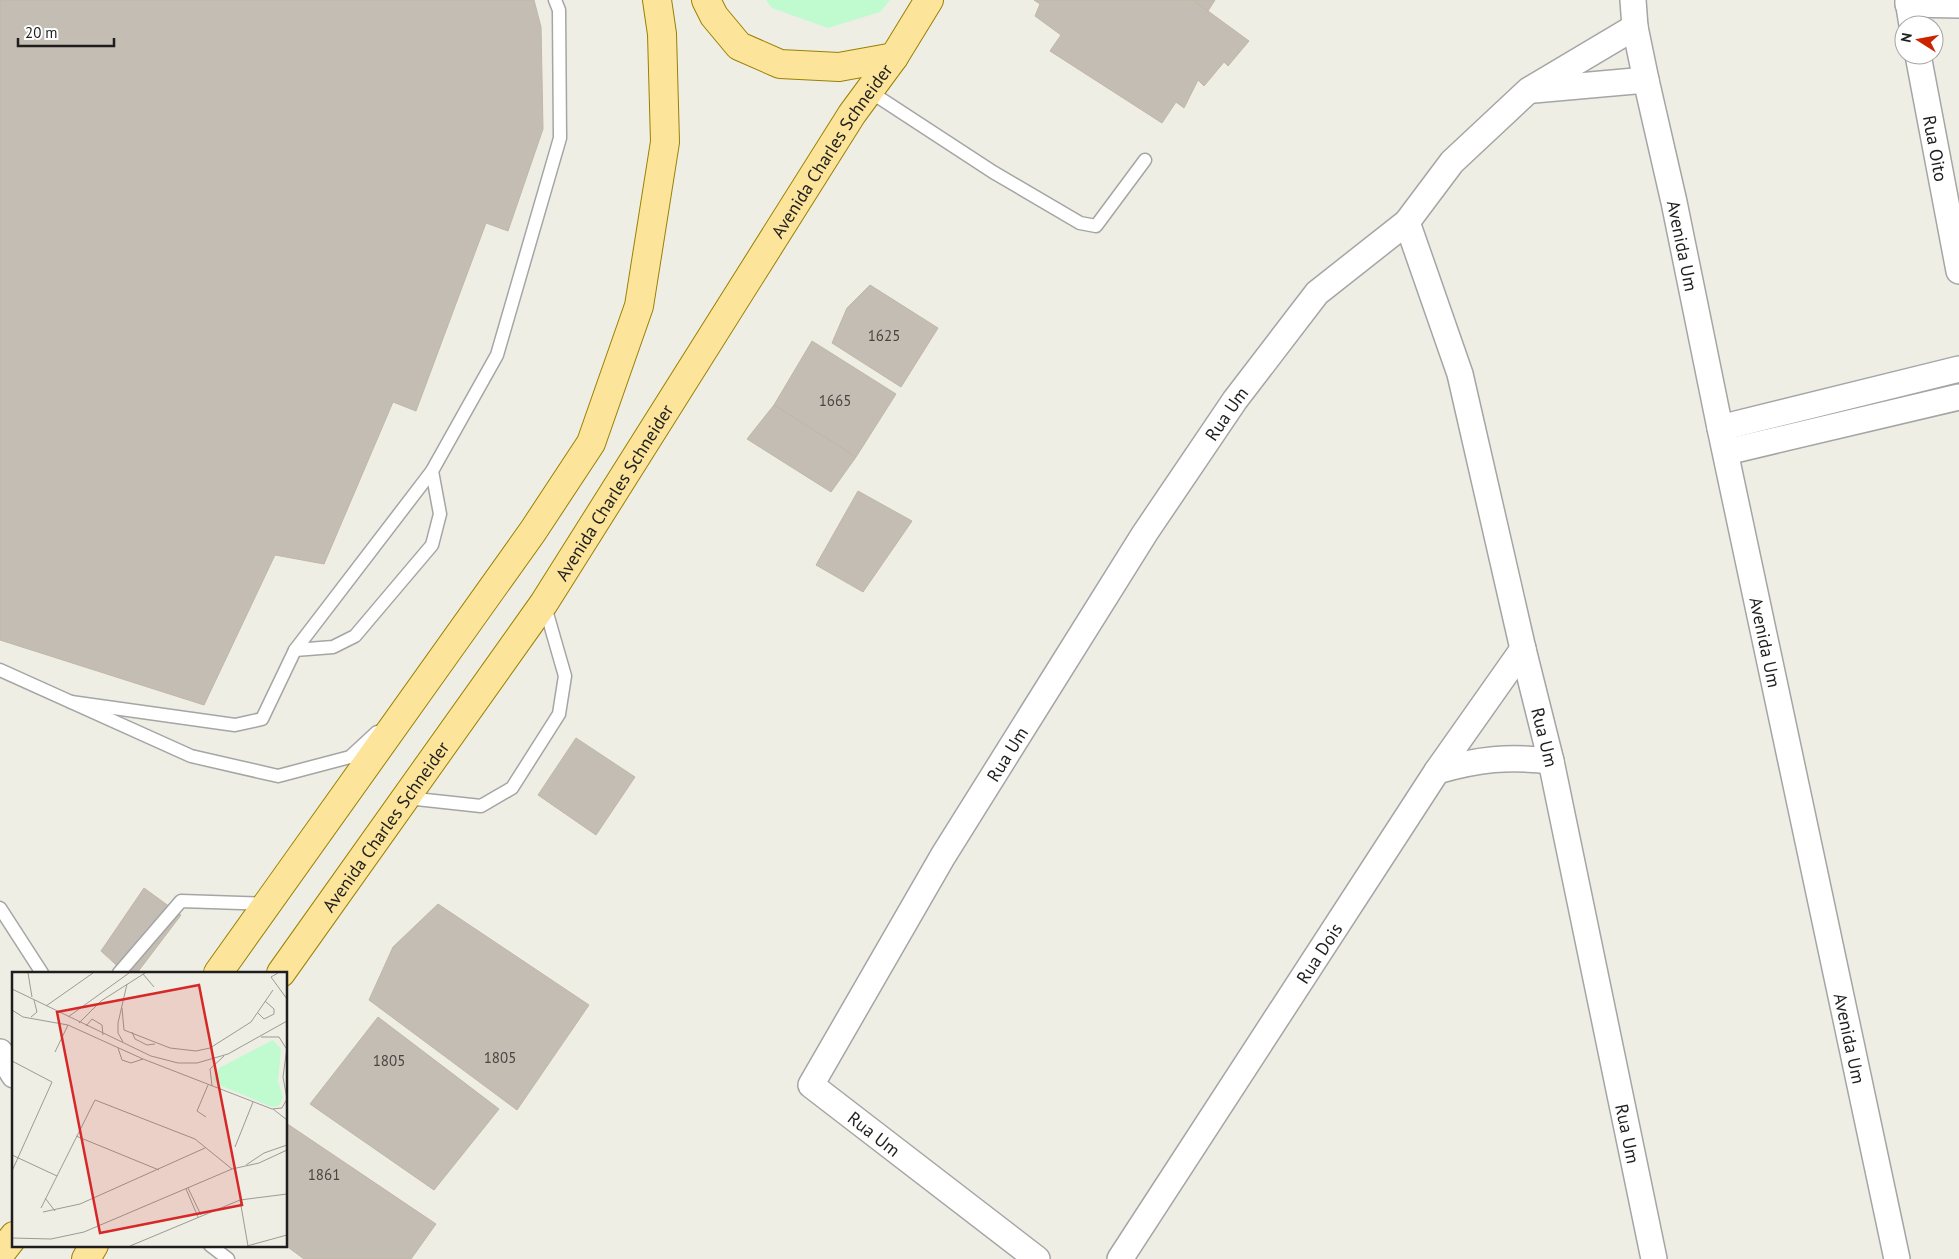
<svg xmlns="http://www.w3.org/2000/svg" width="1959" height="1259" font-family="'PT Sans',sans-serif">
  <rect width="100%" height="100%" fill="#efeee4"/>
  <polygon fill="#c0facf" points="766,0 890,0 880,12 828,28 772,8"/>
  <g fill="#c4bdb3" stroke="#c1b7a6">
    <polygon points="0,0 534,0 541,27 543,129 508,231 486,223 416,411 393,402 324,564 275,555 204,705 0,640"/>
    <polygon points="1034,0 1193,0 1249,41 1228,66 1224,62 1204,86 1198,80 1184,108 1176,102 1162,123 1050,51 1061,35 1035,16 1040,4"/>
    <polygon points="1193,0 1215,0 1208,11"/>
    <polygon points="870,285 938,328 901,387 832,343 847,308"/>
    <polygon points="812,341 896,394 856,457 774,405"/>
    <polygon points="774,405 856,457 831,492 747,439"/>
    <polygon points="858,491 912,521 863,592 816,565"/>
    <polygon points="576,738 635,777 596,835 538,795"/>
    <polygon points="144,888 181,915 137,973 125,973 101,951"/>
    <polygon points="438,904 589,1005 517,1110 369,1000 393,947"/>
    <polygon points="378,1017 499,1109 434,1190 310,1104"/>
    <polygon points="286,1123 436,1224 411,1259 304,1259 285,1245 286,1245"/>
  </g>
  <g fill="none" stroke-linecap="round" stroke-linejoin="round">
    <defs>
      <g id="service">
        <polyline points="869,91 993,172 1080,223 1096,226 1145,160"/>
        <polyline points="295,650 333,647 355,636 432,545 440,514 432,471"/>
        <polyline points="0,670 191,756 278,776 350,757 377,732"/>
        <polyline points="71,702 235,725 262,719 295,650 432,471 497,355 560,138 559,10 555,0"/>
        <polyline points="407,798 481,806 512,788 559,714 565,676 544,603"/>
        <polyline points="0,908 42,973"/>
        <polyline points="119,973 181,901 267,904"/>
        <polyline points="210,1245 228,1259"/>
      </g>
      <g id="minor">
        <path id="s1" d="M1633 0 1635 27 1646 80 1674 202 1720 428 1897 1259"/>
        <polyline points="1908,0 1912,25"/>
        <polyline points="1908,4 1959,5"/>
        <path id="s2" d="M1918 55 1959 271"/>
        <polyline points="1534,90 1646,80"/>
        <path id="s3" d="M1407 222 1460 374 1523 649 1551 761 1654 1259"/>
        <polyline points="1720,428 1959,369"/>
        <polyline points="1726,452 1959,397"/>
        <path d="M1437 771C1479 759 1508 756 1551 761"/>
        <polyline points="0,1052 14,1075"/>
        <path id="s4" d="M1037 1259 811 1085 943 856 1145 533 1235 400 1317 293 1407 222 1452 162 1529 90 1635 27"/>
        <path id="s5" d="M1120 1259 1437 771 1523 649"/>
      </g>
      <g id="primary">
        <polyline points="706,0 714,16 739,46 780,64 839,67 894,57"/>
        <polyline points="218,973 533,531 591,443 639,306 665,142 662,34 657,0"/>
        <path id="s6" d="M281 973 544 603 852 114 894 57 929 0"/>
        <polyline points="0,1254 14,1236"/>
        <polyline points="86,1259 94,1245"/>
      </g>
    </defs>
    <use href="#service" stroke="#a5a5a5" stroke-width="15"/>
    <use href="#minor" stroke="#a5a5a5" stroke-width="28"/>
    <use href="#primary" stroke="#998100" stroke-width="30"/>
    <use href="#service" stroke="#fff" stroke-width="12"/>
    <use href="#minor" stroke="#fff" stroke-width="25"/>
    <use href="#primary" stroke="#fde49b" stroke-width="28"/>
  </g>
  <g text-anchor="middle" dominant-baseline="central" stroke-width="4.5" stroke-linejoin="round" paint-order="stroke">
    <g font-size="15" fill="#484643">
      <text x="884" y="335">1625</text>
      <text x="835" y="400">1665</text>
      <text x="500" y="1057">1805</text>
      <text x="389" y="1060">1805</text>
      <text x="324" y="1174">1861</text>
    </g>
    <g font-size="18" fill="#1e1e1e" stroke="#fff">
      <text stroke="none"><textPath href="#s2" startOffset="95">Rua Oito</textPath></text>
      <text stroke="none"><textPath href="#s6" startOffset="990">Avenida Charles Schneider</textPath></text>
      <text stroke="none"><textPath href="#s1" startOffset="251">Avenida Um</textPath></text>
      <text stroke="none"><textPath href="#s4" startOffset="1075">Rua Um</textPath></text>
      <text stroke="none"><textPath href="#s6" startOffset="585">Avenida Charles Schneider</textPath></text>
      <text stroke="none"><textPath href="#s1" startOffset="656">Avenida Um</textPath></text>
      <text stroke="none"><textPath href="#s3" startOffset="534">Rua Um</textPath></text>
      <text stroke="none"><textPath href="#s4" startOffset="670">Rua Um</textPath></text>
      <text stroke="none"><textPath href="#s6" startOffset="180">Avenida Charles Schneider</textPath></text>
      <text stroke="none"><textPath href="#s5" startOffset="365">Rua Dois</textPath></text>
      <text stroke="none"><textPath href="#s1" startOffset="1061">Avenida Um</textPath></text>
      <text stroke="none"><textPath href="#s3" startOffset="939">Rua Um</textPath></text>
      <text transform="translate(874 1134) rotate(38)">Rua Um</text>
    </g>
  </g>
  <g transform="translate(12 972)">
    <rect width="275" height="275" fill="#efeee4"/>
    <path d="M261 68 269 77 266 109 271 125 267 134 260 135 205 112 202 107 207 96Z" fill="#c0facf"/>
    <path fill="none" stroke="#9b9b95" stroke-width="1" d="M16 1 20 25M266 1 259 5 275 27M131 2 142 15M0 17 139 84 166 91H185L216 82 275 49M34 34 81 1M110 36 112 58 158 76 184 79 198 76 239 50 261 18M0 38 11 45 56 53 131 87 260 137 270 136 275 127 271 105 275 75M246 41 252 47 262 42V37L253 29M19 45 25 40 22 28M56 45 117 1M67 51 89 29 133 1M74 54 80 47 90 53 91 63M120 60 123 67 135 73 143 72M249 65H267L274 76M111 70 106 61V51L115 12M106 76 110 88 119 91 131 87M43 80 56 53M0 89 40 110 0 199M200 114 198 97 212 84M261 137 275 148M194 145 185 139 196 113M64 164 147 198M223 175 241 130M0 183 45 204M234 193 252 181 275 173M176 216 189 243M174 217 186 245M33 226 43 239M228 228 236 274M29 236 83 128 183 167 220 197M31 240 68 232 193 176M0 266 39 267 72 260 220 197 247 191 275 178M118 274 228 228 275 222M235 274 275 263"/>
    <path fill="#d62828" fill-opacity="0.15" stroke="#d62828" stroke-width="2.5" d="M187 13 230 233 88 261 45 40Z"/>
    <rect width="275" height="275" fill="none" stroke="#1e1e1e" stroke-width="2.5"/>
  </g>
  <g transform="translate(1919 40) rotate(281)"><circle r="24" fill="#ffffff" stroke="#a5a5a5"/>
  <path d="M0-4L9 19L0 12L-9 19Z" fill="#cd2400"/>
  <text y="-8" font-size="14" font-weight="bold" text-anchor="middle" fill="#1e1e1e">N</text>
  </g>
  <path d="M18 38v8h96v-8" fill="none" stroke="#1e1e1e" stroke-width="2.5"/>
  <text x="25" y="38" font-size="15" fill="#1e1e1e" stroke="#ffffff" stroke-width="4" paint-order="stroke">20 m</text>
</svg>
